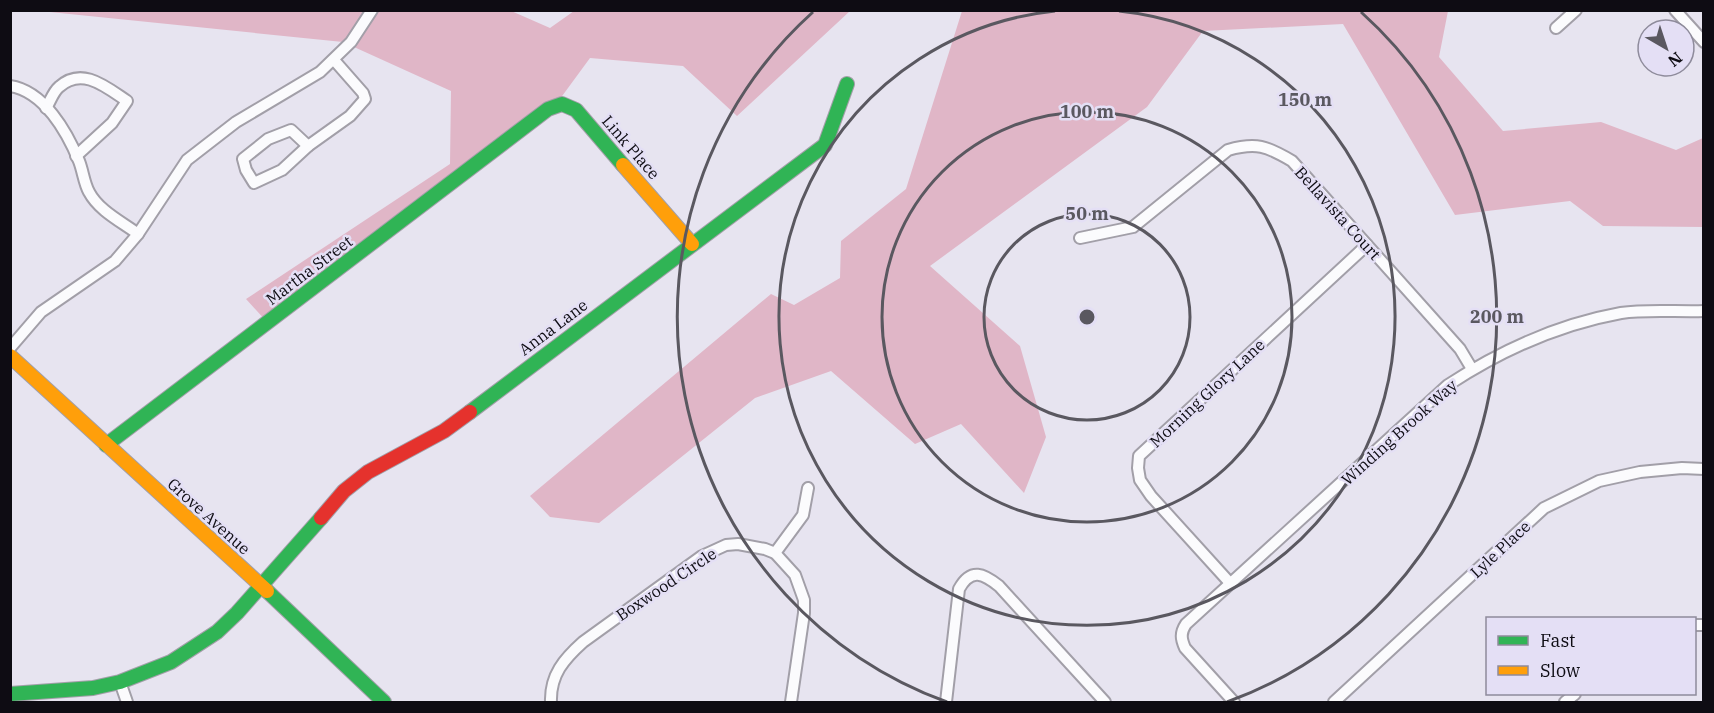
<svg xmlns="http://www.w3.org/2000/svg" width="1714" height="713" font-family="'IBM Plex Serif',serif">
  <rect width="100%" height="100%" fill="#e7e4f0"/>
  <g fill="#e0b6c7">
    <polygon points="509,10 550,28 574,11 850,11 737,116 683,66 590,58 546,118 267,322 246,299 450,164 451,91 343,42 40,11"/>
    <polygon points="962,11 1448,11 1439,57 1503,131 1601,122 1676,150 1703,138 1703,227 1603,226 1570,201 1455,215 1343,24 1203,31 1147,107 930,266 1020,346 1046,437 1024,493 961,424 915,444 831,371 755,398 599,523 550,517 530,496 771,294 794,305 840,278 841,241 906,189"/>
  </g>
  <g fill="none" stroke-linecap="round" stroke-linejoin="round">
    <defs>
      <g id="street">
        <polyline points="1675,10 1704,42"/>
        <polyline points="1556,28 1576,10"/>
        <path d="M10 86C44 91 67 132 79 161 83 171 84 183 89 192 99 211 122 222 138 234"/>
        <path d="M46 108C50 102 53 92 59 87 82 66 106 87 127 101L112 123 76 156"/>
        <polygon points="291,130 308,146 282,170 254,183 246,170 243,159 268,139"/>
        <polyline points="308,146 350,116 365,99 363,93 334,60"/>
        <path d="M1080 238 1133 227 1228 150C1256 142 1267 146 1292 161L1460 349 1472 369"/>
        <polyline points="10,348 41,312 115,261 138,234 187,160 236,122 320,72 351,42 372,10"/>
        <polyline points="775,553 803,515 808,488"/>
        <polyline points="1230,583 1151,496 1140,480 1138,468 1139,456 1367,245"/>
        <polyline points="1694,625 1704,625"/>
        <polyline points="120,682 127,702"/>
        <path d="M551 702C550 675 564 659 583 642L702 556 726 545 738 544 765 549 775 553 795 575 804 600V613L791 702"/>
        <path d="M946 702 959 589C971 567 984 574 999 586L1105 702"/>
        <path d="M1234 702 1185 648C1181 639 1180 633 1186 624L1448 385C1500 351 1560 324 1621 313 1646 309 1678 312 1704 311"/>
        <polyline points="1334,702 1544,508 1599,481 1640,472 1682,468 1704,469"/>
        <polyline points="1565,702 1575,694"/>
      </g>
      <g id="fast">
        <polyline points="470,412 825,145 847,84"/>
        <polyline points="106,445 548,109 562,104 576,110 623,165"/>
        <polyline points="267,591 384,702"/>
        <polyline points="10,694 93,688 120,682 171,662 217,632 237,613 321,518"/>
      </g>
      <g id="slow">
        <polyline points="623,165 692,244"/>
        <polyline points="10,356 267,591"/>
      </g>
      <polyline id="jam" points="321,518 344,491 368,472 444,431 470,412"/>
    </defs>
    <use href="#street" stroke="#a29fa8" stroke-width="14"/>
    <use href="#fast" stroke="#a29fa8" stroke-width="16"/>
    <use href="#slow" stroke="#a29fa8" stroke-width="16"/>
    <use href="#jam" stroke="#a29fa8" stroke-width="16"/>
    <use href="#street" stroke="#fbfbfd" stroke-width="10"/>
    <use href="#fast" stroke="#30b455" stroke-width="14"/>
    <use href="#slow" stroke="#ff9f0a" stroke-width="14"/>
    <use href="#jam" stroke="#e5322d" stroke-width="14"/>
  </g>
  <g fill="none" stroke="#5a5860" stroke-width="3">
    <circle cx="1087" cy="317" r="103"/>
    <circle cx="1087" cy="317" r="205"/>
    <path d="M1119 11A308 308 0 1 1 1055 11"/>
    <path d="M947 702A410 410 0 0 1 813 12M1361 12A410 410 0 0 1 1227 702"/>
  </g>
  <g text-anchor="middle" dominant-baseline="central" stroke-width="5" stroke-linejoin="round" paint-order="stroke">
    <g font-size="16" fill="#0e0c13" stroke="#e4dff5">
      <text transform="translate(631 147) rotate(49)">Link Place</text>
      <text transform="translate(1338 213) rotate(48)">Bellavista Court</text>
      <text transform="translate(309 270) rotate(-37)">Martha Street</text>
      <text transform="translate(553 327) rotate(-37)">Anna Lane</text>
      <text transform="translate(1207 393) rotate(-43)">Morning Glory Lane</text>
      <text transform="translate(1399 432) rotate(-42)">Winding Brook Way</text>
      <text transform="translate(209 516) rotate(42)">Grove Avenue</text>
      <text transform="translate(1500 549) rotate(-43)">Lyle Place</text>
      <text transform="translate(666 584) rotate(-34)">Boxwood Circle</text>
    </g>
  </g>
  <circle cx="1087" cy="317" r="9" fill="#5a5860" stroke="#e4dff5" stroke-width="3"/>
  <g font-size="18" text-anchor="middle" font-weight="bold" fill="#5a5860" stroke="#e4dff5" stroke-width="5" stroke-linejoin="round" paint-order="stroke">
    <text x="1305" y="106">150 m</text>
    <text x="1087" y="118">100 m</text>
    <text x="1087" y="220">50 m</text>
    <text x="1497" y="323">200 m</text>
  </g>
  <rect width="1714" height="713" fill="none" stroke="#0e0c13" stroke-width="24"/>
  <rect x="1486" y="617" width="210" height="78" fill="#e4dff5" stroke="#8e8b9b" stroke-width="1.5"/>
  <rect x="1498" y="636" width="30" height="9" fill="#30b455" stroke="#8e8b9b" stroke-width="1.5"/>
  <text x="1540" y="647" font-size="18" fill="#0e0c13">Fast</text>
  <rect x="1498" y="666" width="30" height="9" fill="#ff9f0a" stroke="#8e8b9b" stroke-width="1.5"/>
  <text x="1540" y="677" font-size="18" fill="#0e0c13">Slow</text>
  <g transform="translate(1666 48) rotate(141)"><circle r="28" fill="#e4dff5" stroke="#8e8b9b" stroke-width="1.5"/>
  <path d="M0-4.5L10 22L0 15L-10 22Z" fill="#5a5860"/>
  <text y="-9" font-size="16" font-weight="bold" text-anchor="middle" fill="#0e0c13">N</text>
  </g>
</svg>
